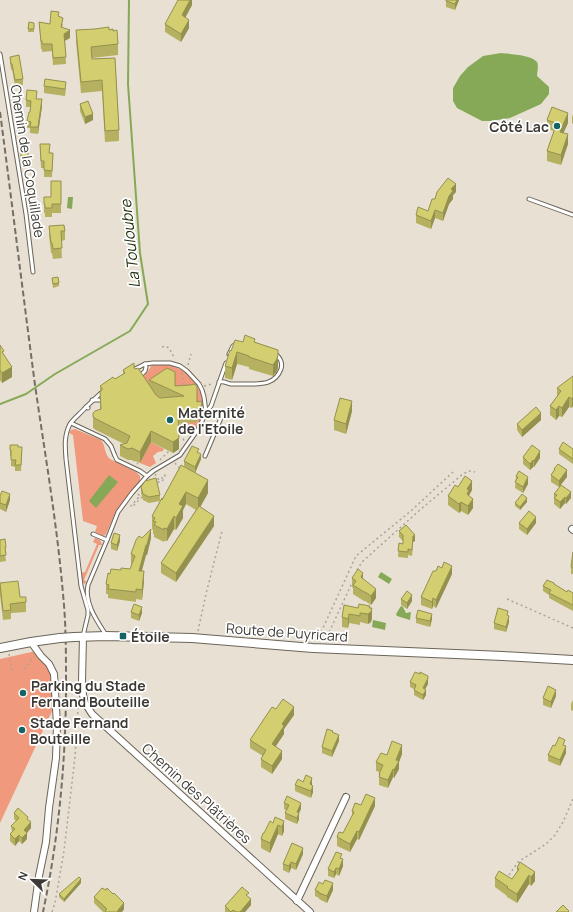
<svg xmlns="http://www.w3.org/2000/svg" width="573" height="912" font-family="Manrope,sans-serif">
  <rect width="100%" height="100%" fill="#e7e0d3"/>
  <g fill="#f1997c">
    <polygon points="156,364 169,365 185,371 197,386 201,393 204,410 203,419 196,429 192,432 188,428 188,423 197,399 197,397 160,409 138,380 145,375 152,365"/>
    <path d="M75 429 101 440C106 446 104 454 110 459L136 472 140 476V482L116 511 106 534 104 536 95 532 97 526 83 521 73 435 69 433 71 430Z"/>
    <polygon points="151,442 164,449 163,451 158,452 153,456 156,463 150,467 140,463"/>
    <polygon points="95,538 100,540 102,544 102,545 99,545 84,580 87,582 84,584 82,580 81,573 85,572 97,544 93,542"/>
    <polygon points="36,651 50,671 53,709 0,823 0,659"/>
  </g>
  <g fill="#86a957">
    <path d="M501 53C510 54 532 55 537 62 539 66 537 72 537 76L549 87V94L541 104 510 118 491 121H482L457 108 453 101V88L460 76 468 67 483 56Z"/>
    <polygon points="68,197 73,197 72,209 67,208"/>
    <polygon points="109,475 118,482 96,508 89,501"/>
    <polygon points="381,572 392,579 389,584 378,577"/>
    <polygon points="401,606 403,607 406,613 411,612 410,620 397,616 396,614"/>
    <polygon points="373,620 386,623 385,630 372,627"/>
  </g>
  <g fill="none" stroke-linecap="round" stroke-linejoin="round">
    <polyline stroke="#86a957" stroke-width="2" points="0,404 26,394 55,374 130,331 148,304 140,253 128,84 129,0"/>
    <defs>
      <g id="service">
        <polyline points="0,54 26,214 33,272"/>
        <polyline points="529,199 573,215"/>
        <polyline points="229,354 233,346 236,344"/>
        <polyline points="140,376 145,371 146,367 145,364"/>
        <path d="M219 382C225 381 226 383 231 384 236 384 242 384 247 384 261 384 275 385 281 369 283 362 280 358 275 353"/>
        <polyline points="92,400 99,400"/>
        <polyline points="86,407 102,392"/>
        <polyline points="216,416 206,412 211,406 226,363"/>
        <polyline points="71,423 105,439 111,446 115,456 117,460 140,471 147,476"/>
        <polyline points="205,456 221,418"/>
        <path d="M93 534 107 540 88 585C84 603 97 621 106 635"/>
        <polyline points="107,540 118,512 132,493 147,476 153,471 180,455 199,428 206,412 204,397 202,390 199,384 187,371 180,366 170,363 153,363 145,364 133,370"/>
        <path d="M83 636 88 615V610L81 586 66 459C65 447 64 435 70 424 74 418 81 413 86 407L88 408"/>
      </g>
      <g id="minor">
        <polyline points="572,529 573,530"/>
        <polyline points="83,636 82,681 83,695 85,703 92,714 310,912"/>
        <polyline points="31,642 41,656 49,664 54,674 57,725 56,758 49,808 46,842 39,876 34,912"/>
        <polyline points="297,901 346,797"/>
      </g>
      <g id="secondary">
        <polyline points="74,637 106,636 192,638 313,648 503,656 573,660"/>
        <polyline points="0,648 31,642 60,638"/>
      </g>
    </defs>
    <use href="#service" stroke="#6b6559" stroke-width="5"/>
    <use href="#minor" stroke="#6b6559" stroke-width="8"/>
    <use href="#secondary" stroke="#6b6559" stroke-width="10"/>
    <g stroke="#aaa49a" stroke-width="1.5" stroke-dasharray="2 3" stroke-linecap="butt">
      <polyline points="162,347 165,346 169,348 175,359"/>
      <polyline points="188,365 191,354"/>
      <polyline points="182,373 184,387"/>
      <polyline points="204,386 212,384"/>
      <polyline points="186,423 189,435"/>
      <polyline points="180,424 181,433 184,441"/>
      <polyline points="133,460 138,464"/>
      <polyline points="160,460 170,450"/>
      <polyline points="175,463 177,466 180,468"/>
      <path d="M155 474 158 479 160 480 162 478 164 475H165C164 479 162 483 158 482L156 483"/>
      <polyline points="138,494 140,496 131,506 132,507 142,497"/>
      <polyline points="357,570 362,562 421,509 463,474 469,471 475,472"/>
      <polyline points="507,599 573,628"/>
      <polyline points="198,631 206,594 222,531"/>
      <polyline points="317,641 356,556 412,510 453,472"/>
      <polyline points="325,641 353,581"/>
      <polyline points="9,654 12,671"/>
      <polyline points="24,669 34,657"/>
      <polyline points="509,875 518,862 546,844 555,835 563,822 573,799"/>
      <polyline points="52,912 55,903 64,851 75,757 78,709 79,706"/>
    </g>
    <use href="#service" stroke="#fff" stroke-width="3"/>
    <use href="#minor" stroke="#fff" stroke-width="6"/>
    <use href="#secondary" stroke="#fff" stroke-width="8"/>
    <path stroke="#736f67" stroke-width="2" stroke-dasharray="6 3" stroke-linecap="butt" d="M0 112C12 203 23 294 35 385 45 454 57 524 63 594 66 623 66 653 66 683 66 760 59 836 43 912"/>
    <defs>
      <polyline id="secondary-bridge" points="60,638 74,637"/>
    </defs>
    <use href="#secondary-bridge" stroke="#6b6559" stroke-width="10" stroke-linecap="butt"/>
    <use href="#secondary-bridge" stroke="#fff" stroke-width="8"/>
  </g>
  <g fill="#b5b160" fill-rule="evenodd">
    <polygon points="192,0 192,5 185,17 189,28 181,42 165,32 165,24"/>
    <polygon points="446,0 459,0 455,10 446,7"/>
    <polygon points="59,17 63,25 62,27 70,38 65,41 66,64 53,65 52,51 42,52 42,49 41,49 39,22 50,24"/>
    <polygon points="29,22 34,23 34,32 28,32"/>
    <polygon points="76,30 109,30 113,31 118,44 118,55 92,58 92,59 115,58 119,130 119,141 105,142 102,91 81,93 76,42"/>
    <polygon points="10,57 23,79 23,85 15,86 12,69 11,70 10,63"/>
    <polygon points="44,86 66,89 65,96 44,93"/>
    <polygon points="36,99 42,106 38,134 30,133 30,128 27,128 27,121 30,112 31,107 26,107 26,100"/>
    <polygon points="80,104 93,120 85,124 80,111"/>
    <polygon points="573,114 573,124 572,123 572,117"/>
    <polygon points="547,120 568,123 563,133 568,144 561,165 547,161 547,151 554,131 547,129"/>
    <polygon points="40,144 50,153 53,159 52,177 44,177 44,168 41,168"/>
    <rect x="21" y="153" width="7" height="9"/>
    <polygon points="61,181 61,213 52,213 52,217 45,217 45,213 44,213 44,197 51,197"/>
    <polygon points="456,192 453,195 453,199 449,204 443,221 435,218 431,229 416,223 416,215 428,211 435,199"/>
    <polygon points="49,226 65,231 65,240 61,241 62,258 53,259 52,253 51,253 49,235"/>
    <polygon points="52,278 59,283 59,286 53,288"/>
    <polygon points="243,342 255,342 278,350 278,367 277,371 273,376 249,369 249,367 237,364 232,380 225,378 225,366 231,351"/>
    <polygon points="0,345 12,377 2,383 0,380"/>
    <path d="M134 368 149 386V380L175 386 197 402 202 415 199 420H197V422L178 424 179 449 173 453 151 442 140 463 132 460H128L120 456V445L124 444 96 430 93 428V413L100 409V386L115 379 123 375V370ZM155 394 163 398H160L156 395Z"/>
    <polygon points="573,376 572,408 569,407 562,417 559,416 556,420 550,415 550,406 557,397 557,388"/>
    <polygon points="352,411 346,434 334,430 334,420"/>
    <polygon points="541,420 522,437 517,430 517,424"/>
    <polygon points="10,445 18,447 22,453 21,471 15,471 15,467 11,466 11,456 10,456"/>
    <polygon points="559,449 573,449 573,464 559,454"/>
    <polygon points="199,452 201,459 195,473 184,466 184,461"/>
    <polygon points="523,457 540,458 534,467 533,467 530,470 523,464"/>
    <polygon points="181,465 208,493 200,507 214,526 176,582 161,573 161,563 196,510 186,504 183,510 183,518 176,530 174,529 167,541 164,541 164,542 154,537 154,534 153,534 153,530 152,529 152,516 160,501 149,503 143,500 141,493 141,487 160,495 160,501 162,500"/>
    <polygon points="554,469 567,477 559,487 551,482 551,475 554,471"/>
    <polygon points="516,476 528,484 523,493 515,488"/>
    <polygon points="458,487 472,490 469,496 473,508 468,515 461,511 459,513 448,505 448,496"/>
    <polygon points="554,494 571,498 566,504 565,503 560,509 554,504"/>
    <polygon points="0,496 10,500 6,512 0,509"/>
    <polygon points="527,502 520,510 515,506 515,503"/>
    <polygon points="519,523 536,523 527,535 519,529"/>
    <polygon points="399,531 415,541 413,542 412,556 408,555 408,558 398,557 399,543 403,544 403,541 399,537"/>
    <polygon points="142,538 151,538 147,555 146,555 142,571 144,581 142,600 136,599 136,602 108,598 108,594 106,594 106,584 110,574 121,570 130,569 132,564 131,564 131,554"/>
    <polygon points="0,540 6,547 6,553 5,553 6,561 0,562"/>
    <polygon points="120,541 117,551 111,549 111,543"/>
    <polygon points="573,552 573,574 571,574 571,567"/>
    <polygon points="442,568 452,574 436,608 433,606 432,609 421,605 421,597 436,571"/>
    <polygon points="352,578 363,579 376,598 371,605 365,601 364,601 353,594 353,588 352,587"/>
    <polygon points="0,583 20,597 26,597 26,612 11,613 11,619 3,620 0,595"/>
    <polygon points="554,584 567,592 573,593 573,611 549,598 549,595 543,591 543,586"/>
    <polygon points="401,599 412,601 407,609 401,605"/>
    <polygon points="358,608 370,608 372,618 371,622 368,624 360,622 360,625 349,623 348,628 342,627 342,617"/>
    <polygon points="131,612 142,613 139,621 131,618"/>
    <polygon points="508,616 509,622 506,632 494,629 494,623"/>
    <polygon points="416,618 432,619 430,627 416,623"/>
    <polygon points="410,682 428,684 425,689 426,695 423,700 414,695 414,689 410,687"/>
    <polygon points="556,696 551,708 543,705 543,698"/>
    <polygon points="573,700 573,711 571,710 571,704"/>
    <polygon points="276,709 294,715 284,729 284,734 275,747 282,759 272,774 261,767 261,759 263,756 250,748 250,740"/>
    <polygon points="333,733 339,741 332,757 322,753 322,747"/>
    <polygon points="555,746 565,746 566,753 560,766 548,761 548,755"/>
    <polygon points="402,754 399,762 399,769 394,778 393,777 388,788 379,785 379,774 380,772 376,771 376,762 387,755"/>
    <polygon points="295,785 312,785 313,792 311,798 295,791"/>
    <polygon points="284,803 301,809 299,813 299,819 297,824 285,819 285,813 286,810 284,809"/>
    <polygon points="361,805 375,806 359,840 357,839 350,852 337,846 337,837 343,833 352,816 352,811"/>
    <polygon points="14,813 28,820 31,828 27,833 27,839 22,844 19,841 15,846 10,841 10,834 12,832 11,826 16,821 14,819"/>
    <polygon points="284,821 284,831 282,836 278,834 270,853 261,848 261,839 273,823"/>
    <polygon points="303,854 296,870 291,868 289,873 283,870 283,864"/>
    <polygon points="342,859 343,866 339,876 336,874 334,878 328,876 328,869"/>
    <polygon points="520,862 535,881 531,886 529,884 517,903 507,897 507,896 495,887 495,878 512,879 517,873 517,868"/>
    <polygon points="81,883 64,902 59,897 59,894"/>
    <polygon points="315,890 333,890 327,903 319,899 319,898 315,896"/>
    <polygon points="94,897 124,909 122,912 103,912 94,903"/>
    <polygon points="249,897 251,905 245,912 225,912 225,906"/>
  </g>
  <g fill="#94904e">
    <polygon points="190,0 192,0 192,5 182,24 182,15"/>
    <polygon points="457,0 459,0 455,10 455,4"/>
    <polygon points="189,20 189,28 181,42 181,34"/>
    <polygon points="70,30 70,38 64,41 64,34"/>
    <polygon points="42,99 42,106 38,134 38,127"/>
    <polygon points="568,113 568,123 560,141 560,132"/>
    <polygon points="93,114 93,120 85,124 85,117"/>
    <polygon points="568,134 568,144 561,165 561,155"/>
    <polygon points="456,184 456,192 453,195 453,199 449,204 443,221 443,213 451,189"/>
    <polygon points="435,210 435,218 431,229 431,221"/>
    <polygon points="237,352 237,364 232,380 232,368"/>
    <polygon points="278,355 278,367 277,371 273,376 273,365"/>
    <polygon points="12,367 12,377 2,383 2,373"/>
    <polygon points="569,397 569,407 562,417 562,408"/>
    <polygon points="573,397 573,406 572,408 572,399"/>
    <polygon points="352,401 352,411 346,434 346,424"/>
    <polygon points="202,404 202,415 199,420 197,420 197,409"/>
    <polygon points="559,406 559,416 556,420 556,410"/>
    <polygon points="541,413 541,420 522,437 522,430"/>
    <polygon points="151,431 151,442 140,463 140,452"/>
    <polygon points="179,438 179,449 173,453 173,442"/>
    <polygon points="540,451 540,458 534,467 534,461"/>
    <polygon points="201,454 201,459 195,473 195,467"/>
    <polygon points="533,460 533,467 530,470 530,464"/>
    <polygon points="567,470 567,477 559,487 559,481"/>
    <polygon points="528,477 528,484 523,493 523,487"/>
    <polygon points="208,480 208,493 198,511 198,498"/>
    <polygon points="472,481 472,490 469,495 469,499 467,494 467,489"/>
    <polygon points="186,492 186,504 183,510 183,518 176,530 176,518 179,504"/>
    <polygon points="571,492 571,498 566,504 566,498"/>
    <polygon points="10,494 10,500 6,512 6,505"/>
    <polygon points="565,497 565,503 560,509 560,502"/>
    <polygon points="527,498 527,502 520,510 520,507"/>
    <polygon points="473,499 473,508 468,515 468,506"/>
    <polygon points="461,502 461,511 459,513 459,504"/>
    <polygon points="174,516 174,529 167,541 167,529"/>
    <polygon points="214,516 214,526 176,582 176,573"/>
    <polygon points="536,517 536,523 527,535 527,529"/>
    <polygon points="151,529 151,538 147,555 146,555 139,580 139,571 146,545"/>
    <polygon points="120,535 120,541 117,551 117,545"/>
    <polygon points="415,535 415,541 413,542 412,556 413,536"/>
    <polygon points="452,566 452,574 436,608 436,600"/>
    <polygon points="144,571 144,581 142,600 142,590"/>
    <polygon points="363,573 363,582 361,577"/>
    <polygon points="376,589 376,598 371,605 371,596"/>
    <polygon points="412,595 412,601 407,609 407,603"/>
    <polygon points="433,598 433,606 432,609 432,602"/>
    <polygon points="370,606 370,613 372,608 372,618 371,622 368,624 368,614"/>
    <polygon points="142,607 142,613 139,621 139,615"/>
    <polygon points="349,614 349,623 348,628 348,619"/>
    <polygon points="432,614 432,619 430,627 430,621"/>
    <polygon points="509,616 509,622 506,632 506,627"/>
    <polygon points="428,678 428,684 423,693 423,688"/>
    <polygon points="426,690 426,695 423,700 423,695"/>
    <polygon points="556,690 556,696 551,708 551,702"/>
    <polygon points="294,707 294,715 284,729 284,734 272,752 272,744 282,724"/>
    <polygon points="339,735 339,741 332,757 332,751"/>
    <polygon points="402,745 402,754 399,762 399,769 394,778 394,770 396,760"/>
    <polygon points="566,746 566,753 560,766 560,760"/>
    <polygon points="282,751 282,759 272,774 272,766"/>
    <polygon points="393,769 393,777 388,788 388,780"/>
    <polygon points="312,778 312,785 310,790 310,784"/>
    <polygon points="313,786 313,792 311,798 311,791"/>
    <polygon points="375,798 375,806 359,840 359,832"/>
    <polygon points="301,803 301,809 299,813 299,819 297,824 297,812"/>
    <polygon points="284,821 284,831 282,836 282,827"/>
    <polygon points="31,822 31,828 24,836 24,830"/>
    <polygon points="278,825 278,834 270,853 270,843"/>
    <polygon points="357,831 357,839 350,852 350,844"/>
    <polygon points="27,833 27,839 22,844 22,838"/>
    <polygon points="19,835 19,841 15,846 15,839"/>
    <polygon points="303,848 303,854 296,870 296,864"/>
    <polygon points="343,859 343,866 339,876 339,869"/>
    <polygon points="291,862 291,868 289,873 289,866"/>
    <polygon points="336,868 336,874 334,878 334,872"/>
    <polygon points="535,872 535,881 531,886 531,877"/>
    <polygon points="529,875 529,884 517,903 517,894"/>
    <polygon points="81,879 81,883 64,902 64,899"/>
    <polygon points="333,883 333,890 327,903 327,896"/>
    <polygon points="251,899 251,905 245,912 240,912"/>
    <polygon points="124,903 124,909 122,912 117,912 118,910"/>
  </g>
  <g fill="#d3ce70" stroke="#94904e">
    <polygon points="178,0 190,0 182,15 189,20 181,34 165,24"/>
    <polygon points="446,0 457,0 455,4 446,1"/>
    <polygon points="51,11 59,12 58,16 63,18 61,27 70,30 64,34 66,57 53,58 52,44 42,44 42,41 41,41 39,22 50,24"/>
    <polygon points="29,22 34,23 34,29 28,29"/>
    <polygon points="109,27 109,30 113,29 113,31 117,30 118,44 91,47 92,59 115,58 119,130 105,131 102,80 81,82 76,30 95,29"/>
    <polygon points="19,55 23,79 15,80 12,64 11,64 10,57"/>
    <polygon points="45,79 66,82 65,89 44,86"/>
    <polygon points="27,90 37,91 36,99 42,99 38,127 30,127 31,122 27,121 29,112 30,112 31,101 26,100"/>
    <polygon points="88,101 93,114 85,117 80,104"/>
    <polygon points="552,107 568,113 560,132 568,134 561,155 547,151 555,128 554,128 556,123 547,120"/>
    <polygon points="40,144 50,144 49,153 53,153 52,171 44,170 44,161 41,161"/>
    <rect x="21" y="153" width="7" height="6"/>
    <polygon points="448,178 456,184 451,189 453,191 449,196 443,213 435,210 431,221 416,215 418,207 428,211 432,199 435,199 437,192"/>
    <polygon points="51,181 61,181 61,204 52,204 52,208 45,208 45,204 44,204 44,197 51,197"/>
    <polygon points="64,225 65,231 61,231 62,248 53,249 52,243 51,243 49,226"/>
    <polygon points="58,277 59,283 53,284 52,278"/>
    <polygon points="245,335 255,339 254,342 278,350 278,355 277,359 273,365 249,357 249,356 237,352 232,368 225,366 230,350 231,351 235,340 243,342"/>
    <polygon points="0,345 4,351 2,352 12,367 2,373 0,370"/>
    <polygon points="134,363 134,368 135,369 138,368 156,395 160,398 184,396 149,380 167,368 175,372 175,386 190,385 194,384 197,386 197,402 201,401 202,404 199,409 197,409 197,411 178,413 179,438 173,442 151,431 140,452 132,448 128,449 120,445 127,443 130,436 96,419 93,417 93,413 95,411 101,409 100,392 102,390 102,388 100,386 113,377 115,379 125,373 123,370"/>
    <polygon points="573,376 573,397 572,399 569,397 562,408 559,406 556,410 550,406 561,391 557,388"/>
    <polygon points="340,398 352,401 346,424 334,420"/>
    <polygon points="536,407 541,413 522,430 517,424"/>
    <polygon points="563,442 573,449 573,459 559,449"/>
    <polygon points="10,445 18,445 18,447 22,447 21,465 15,465 16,460 11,460 11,450 10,450"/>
    <polygon points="532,445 540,451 534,461 533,460 530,464 523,457"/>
    <polygon points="192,446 199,449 197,452 201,454 195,467 184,461"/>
    <polygon points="558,464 567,470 559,481 551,475 555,469 554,469"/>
    <polygon points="181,465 208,480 198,498 186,492 179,504 183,506 176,518 174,516 167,529 164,528 164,530 154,525 156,522 153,521 155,518 152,516 162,498 162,500"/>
    <polygon points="519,471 528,477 523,487 515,482 518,477 516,476"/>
    <polygon points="465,476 472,481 467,489 469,490 467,494 473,499 468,506 461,502 459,504 448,496 455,485 458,487"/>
    <polygon points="156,478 160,495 149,497 143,494 141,487 145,481"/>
    <polygon points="561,485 571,492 566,498 565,497 560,502 554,498 557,495 554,494"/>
    <polygon points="2,491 10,494 6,505 0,503 0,496"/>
    <polygon points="522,494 527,498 520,507 515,503"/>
    <polygon points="199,506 214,516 176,573 161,563"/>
    <polygon points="529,511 536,517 527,529 519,523"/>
    <polygon points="406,525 415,535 413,536 412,550 408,549 408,552 398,551 399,543 403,544 403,535 399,531"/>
    <polygon points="151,529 147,545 146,545 139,571 144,571 142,590 136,589 136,592 108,589 109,585 106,584 108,573 110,574 111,569 121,570 121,568 130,569 135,556 131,554 136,540 139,536 142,538"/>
    <polygon points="114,533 120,535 117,545 111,543"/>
    <polygon points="5,539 6,547 5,547 6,555 0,556 0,540"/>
    <polygon points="573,552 573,568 571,567"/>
    <polygon points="444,562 452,566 436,600 433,598 432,602 421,597 433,571 436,571 438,566 442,568"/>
    <polygon points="358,569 363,573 361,577 376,589 371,596 365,592 364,592 353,585 356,581 352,578"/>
    <polygon points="547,580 554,583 554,584 567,592 568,590 573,593 573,605 549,593 551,590 543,586"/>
    <polygon points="18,581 20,597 26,597 26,602 10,604 11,610 3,611 0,583"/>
    <polygon points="407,591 412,595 407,603 401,599"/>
    <polygon points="134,604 142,607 139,615 131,612"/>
    <polygon points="359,604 370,606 369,608 372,608 371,612 368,614 360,613 360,616 349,614 348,619 342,617 344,605 358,608"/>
    <polygon points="498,608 508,611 507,615 509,616 506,627 494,623"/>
    <polygon points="418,610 432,614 430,621 416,618"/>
    <polygon points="415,672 420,674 420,672 428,676 428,678 423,688 426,690 423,695 414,690 416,685 410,682"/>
    <polygon points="548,686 556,690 551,702 543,698"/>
    <polygon points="283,699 294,707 282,724 284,726 272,744 282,751 272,766 261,759 266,750 250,740 272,707 276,709"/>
    <polygon points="327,729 333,731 332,732 339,735 332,751 322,747"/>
    <polygon points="559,737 565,740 563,745 566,746 560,760 548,755 553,745 555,746"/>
    <polygon points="392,741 402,745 396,760 399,761 394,770 393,769 388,780 379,777 380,774 379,774 383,765 376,762 381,753 387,755"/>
    <polygon points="306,775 312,778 310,784 313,786 311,791 295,785 298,779 303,782"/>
    <polygon points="366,794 375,798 359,832 357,831 350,844 337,837 339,832 343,833 354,812 352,811 355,803 361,805"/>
    <polygon points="287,796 301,803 297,812 299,813 297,818 285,813 289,805 284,803"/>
    <polygon points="18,808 28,817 27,819 31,822 24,830 27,833 22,838 19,835 15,839 10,834 15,829 11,826 19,818 14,813"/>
    <polygon points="275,817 284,821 282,827 278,825 270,843 261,839 263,833 264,833 270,821 273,823"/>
    <polygon points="292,843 303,848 296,864 291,862 289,866 283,864"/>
    <polygon points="336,852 342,854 340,858 343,859 339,869 336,868 334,872 328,869"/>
    <polygon points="520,862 535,872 531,877 529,875 517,894 507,888 508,887 495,878 499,871 512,879 519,869 517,868"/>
    <polygon points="79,877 81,879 64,899 59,894"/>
    <polygon points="325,880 333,883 327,896 319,893 319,892 315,890 319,882 323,884"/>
    <polygon points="242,887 249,893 246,895 251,899 240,912 236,912 233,910 231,912 225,906"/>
    <polygon points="102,888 106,890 107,888 113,894 114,893 124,903 118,910 118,911 117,912 106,912 105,911 107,909 94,897"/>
    <polygon points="563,905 569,911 568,912 556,912"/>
  </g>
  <g fill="#156464" stroke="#fff" stroke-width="1.5">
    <circle cx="557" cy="126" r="4"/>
    <circle cx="170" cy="420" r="4"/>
    <rect x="119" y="632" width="8" height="8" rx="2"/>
    <circle cx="23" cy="693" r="4"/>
    <circle cx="22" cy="730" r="4"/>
  </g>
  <g text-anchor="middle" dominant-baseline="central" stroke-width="3.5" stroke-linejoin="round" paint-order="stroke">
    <g font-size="14" font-weight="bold" fill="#3d3a35" stroke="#fff" text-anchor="start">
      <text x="549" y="126" text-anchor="end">Côté Lac</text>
      <text x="178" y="412">Maternité<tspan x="178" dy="16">de l'Etoile</tspan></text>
      <text x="131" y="636">Étoile</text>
      <text x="31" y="685">Parking du Stade<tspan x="31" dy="16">Fernand Bouteille</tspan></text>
      <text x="30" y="722">Stade Fernand<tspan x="30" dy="16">Bouteille</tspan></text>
    </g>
    <g font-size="14" fill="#3d3a35" stroke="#fff">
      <text transform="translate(28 161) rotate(81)">Chemin de la Coquillade</text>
      <text transform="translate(287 632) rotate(4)">Route de Puyricard</text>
      <text transform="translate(197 793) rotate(42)">Chemin des Plâtrières</text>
    </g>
    <g font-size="15" font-style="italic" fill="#22300d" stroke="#fff">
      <text transform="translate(130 244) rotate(-96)">La Touloubre</text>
    </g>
  </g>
  <g transform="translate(32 880) rotate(293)" stroke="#ffffff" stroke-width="3" paint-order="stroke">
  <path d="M0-3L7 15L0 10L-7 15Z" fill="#3d3a35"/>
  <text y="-6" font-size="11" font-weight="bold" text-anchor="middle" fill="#3d3a35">N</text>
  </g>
</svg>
